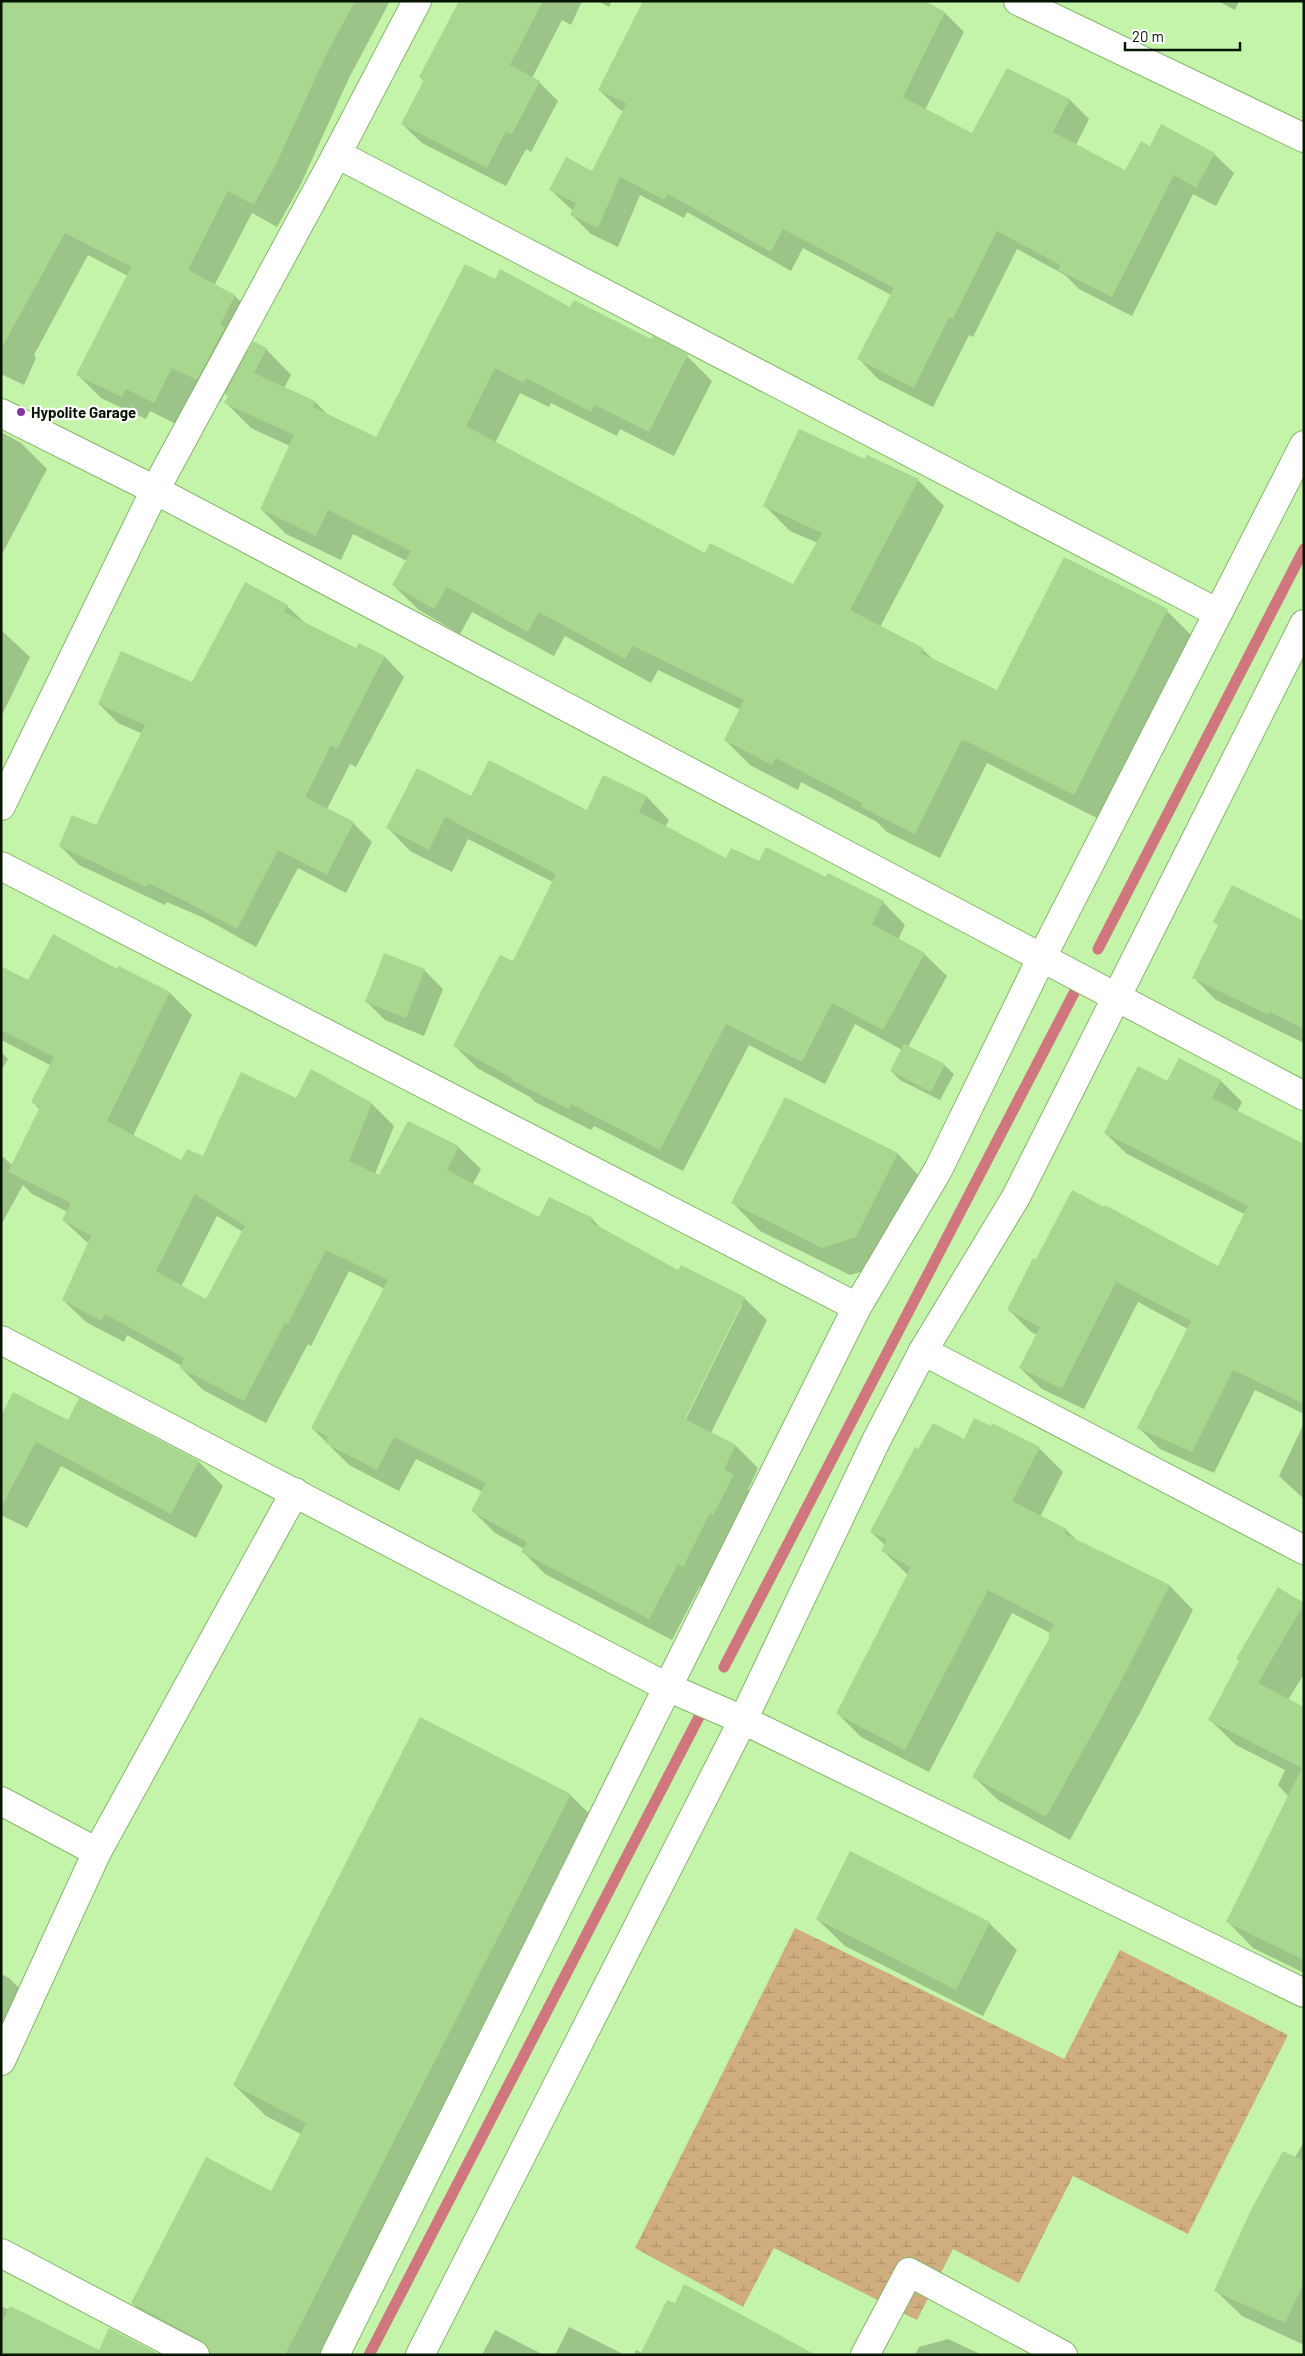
<svg xmlns="http://www.w3.org/2000/svg" width="1305" height="2356" font-family="Barlow,sans-serif">
  <defs>
    <pattern id="wetland-marsh" width="20" height="14" patternUnits="userSpaceOnUse" patternTransform="scale(1.25)"><rect width="20" height="14" fill="#cfad7f"/><path d="M1 5h8M5 5V1M11 12h8M15 12V8" fill="none" stroke="#b0946c"/></pattern>
  </defs>
  <rect width="100%" height="100%" fill="#c3f4aa"/>
  <polygon fill="url(#wetland-marsh)" points="795,1928 1064,2059 1120,1950 1288,2035 1188,2234 1073,2176 1019,2283 953,2249 917,2320 774,2248 743,2307 635,2248"/>
  <g fill="#0003" fill-rule="evenodd">
    <polygon points="1,1 390,1 349,78 300,186 277,227 252,213 214,286 235,296 258,320 244,347 249,352 266,349 291,375 284,388 315,402 328,415 377,439 496,281 652,341 653,338 687,356 712,381 674,456 620,429 617,436 551,403 549,407 520,393 495,443 705,555 793,586 818,543 790,531 765,506 865,461 868,457 918,480 944,506 880,627 922,649 934,660 997,692 1167,611 1192,636 1099,819 987,763 940,858 887,832 877,822 801,782 798,790 750,765 725,740 741,710 658,670 651,683 565,636 554,656 472,612 460,634 419,610 393,585 407,561 353,534 341,560 286,534 261,509 290,446 251,428 226,403 229,397 225,393 220,403 195,390 178,425 150,411 146,419 101,398 78,375 128,276 88,255 34,355 36,358 24,385 1,374"/>
    <polygon points="460,1 582,1 571,25 562,20 532,78 539,82 558,101 531,152 526,149 506,186 422,143 402,124 424,81 420,77"/>
    <polygon points="598,1 612,1 609,7"/>
    <polygon points="1218,1 1239,1 1235,10"/>
    <polygon points="945,13 964,32 925,110 972,134 1007,69 1070,100 1089,119 1076,145 1125,172 1151,148 1214,154 1234,173 1216,206 1193,194 1132,316 1079,289 1065,275 1017,249 973,337 969,335 933,407 878,379 859,359 891,295 803,248 791,271 687,212 684,218 640,195 618,247 591,234 571,214 573,211 551,190 593,172 624,112 619,109 599,90"/>
    <polygon points="1,432 21,443 47,469 1,556"/>
    <polygon points="287,606 306,624 357,649 359,645 385,657 404,677 356,767 350,764 327,809 353,823 372,842 346,893 298,868 256,947 204,918 167,902 165,905 79,865 60,846 97,827 143,734 118,723 99,704 192,683"/>
    <polygon points="1,630 30,657 1,717"/>
    <polygon points="604,776 647,797 669,820 665,827 727,860 760,862 827,879 883,902 905,925 898,940 924,954 947,976 908,1047 944,1065 954,1074 940,1100 900,1080 891,1071 902,1050 855,1024 825,1084 749,1045 683,1171 594,1126 591,1130 535,1102 530,1097 477,1068 455,1046 513,963 553,882 468,839 452,872 410,851 388,828 471,798 587,812"/>
    <polygon points="1215,922 1304,922 1304,1043 1216,1000 1194,978 1219,926"/>
    <path d="M1 967 29 981 118 971 119 968 170 993 192 1015 133 1136 182 1162 203 1158 296 1099 372 1104 394 1126 375 1174 379 1176 458 1147 481 1169 473 1184 539 1218 592 1219 602 1229 678 1272 744 1298 767 1320 711 1433 736 1446 758 1468 748 1490 756 1498 706 1588 700 1586 672 1640 545 1574 523 1552 524 1549 495 1533 472 1510 483 1492 416 1459 399 1491 349 1465 312 1428 385 1289 349 1271 311 1346 308 1344 266 1423 203 1390 181 1368 182 1366 127 1335 124 1342 86 1322 63 1300 89 1244 63 1220 68 1212 32 1194 23 1185 1 1225V1155L13 1166 40 1110 33 1102 52 1066 1 1040ZM217 1216 243 1232 206 1301 181 1287ZM739 1305H742L683 1425 681 1424Z"/>
    <polygon points="424,970 443,989 424,1036 385,1020 366,1001"/>
    <polygon points="1,1052 8,1059 1,1071"/>
    <polygon points="1221,1081 1242,1102 1237,1112 1304,1146 1304,1414 1255,1390 1214,1473 1160,1449 1138,1427 1188,1329 1138,1302 1084,1409 1042,1389 1020,1368 1037,1335 1030,1331 1008,1309 1034,1259 1219,1268 1246,1215 1127,1154 1105,1133 1168,1083"/>
    <polygon points="785,1099 898,1154 925,1182 884,1265 850,1275 760,1231 733,1203"/>
    <polygon points="80,1400 199,1462 223,1486 196,1538 61,1466 27,1528 1,1515 1,1419 68,1421"/>
    <polygon points="1304,1423 1304,1499 1279,1476"/>
    <polygon points="964,1440 1039,1448 1063,1472 1040,1517 1066,1530 1079,1542 1170,1586 1193,1610 1141,1711 1070,1840 998,1800 974,1777 1051,1637 1050,1633 1012,1613 929,1772 861,1737 837,1713 908,1575 883,1551 886,1546 871,1532 919,1451"/>
    <polygon points="1278,1588 1304,1603 1304,1674 1288,1700 1304,1708 1304,1973 1253,1948 1228,1922 1288,1796 1278,1785 1285,1770 1236,1745 1210,1720"/>
    <polygon points="570,1795 602,1826 332,2355 202,2355 164,2335 132,2303 271,2193 301,2134 266,2116 234,2085"/>
    <polygon points="817,1919 989,1923 1017,1950 983,2016 845,1946"/>
    <polygon points="1,1974 9,1978 29,1998 1,2042"/>
    <polygon points="1304,2142 1304,2345 1242,2316 1216,2291"/>
    <polygon points="1,2306 9,2310 99,2352 1,2355"/>
    <polygon points="569,2327 625,2355 555,2355"/>
    <polygon points="495,2330 544,2355 482,2355"/>
    <polygon points="948,2339 982,2355 915,2355 919,2347"/>
    <polygon points="636,2350 642,2353 812,2355 634,2355"/>
  </g>
  <g fill="none" stroke-linecap="round" stroke-linejoin="round">
    <g stroke="#d0767e" stroke-width="11">
      <polyline points="1098,949 1304,549"/>
      <polyline points="724,1667 1075,991"/>
      <polyline points="369,2355 701,1713"/>
    </g>
  </g>
  <g fill="#a8d78f" fill-rule="evenodd">
    <polygon points="1,1 355,1 326,55 277,162 254,205 228,191 188,270 235,295 220,325 225,327 197,380 172,368 154,403 126,389 122,397 76,375 131,267 65,233 1,349"/>
    <polygon points="459,1 543,1 510,65 540,81 512,134 506,131 487,168 401,124 424,80 419,77"/>
    <polygon points="643,1 925,1 945,12 903,97 972,133 1007,68 1070,99 1053,132 1125,170 1141,141 1150,146 1161,124 1215,153 1196,188 1174,175 1112,297 1058,270 1060,265 997,231 953,319 949,317 914,388 857,359 894,288 783,229 771,252 668,194 664,200 620,177 598,228 570,215 576,203 549,190 566,157 592,171 624,108 626,103 598,90"/>
    <polygon points="465,264 495,279 500,269 570,307 574,300 651,339 653,336 688,354 649,432 595,405 591,412 526,378 523,383 495,368 466,426 705,553 710,543 793,584 822,533 763,506 799,429 865,459 867,455 919,479 850,610 923,648 921,653 997,690 1064,557 1168,609 1074,795 962,739 915,834 861,807 862,803 776,758 772,765 724,740 744,700 633,646 625,659 539,612 528,632 447,587 434,609 392,585 411,551 328,510 316,536 260,509 294,435 224,403 228,396 225,394 253,341 267,348 254,373 315,401 313,407 376,437"/>
    <polygon points="245,582 288,605 284,612 356,648 359,643 385,656 337,749 331,745 305,797 354,822 327,875 278,850 237,929 183,900 148,883 146,887 59,846 72,815 96,825 145,725 98,704 121,651 192,682"/>
    <polygon points="489,760 587,810 603,775 647,796 639,812 726,858 731,848 759,861 766,847 826,877 828,873 884,901 872,924 925,953 883,1030 832,1003 802,1062 726,1024 660,1150 571,1104 569,1109 511,1080 512,1078 453,1046 500,955 513,961 556,874 445,817 429,850 386,828 417,768 471,796"/>
    <polygon points="1232,885 1304,921 1304,1029 1270,1012 1268,1015 1192,978 1218,925 1213,922"/>
    <path d="M53 934 117 969 119 966 170 992 107 1121 181 1160 187 1149 203 1156 241 1072 296 1098 311 1069 372 1103 349 1161 379 1175 408 1121 459 1146 447 1170 539 1217 549 1197 593 1218 591 1222 678 1270 681 1265 745 1297 685 1419 736 1445 724 1469 734 1475 713 1515 710 1513 683 1567 678 1564 649 1619 521 1552 527 1542 471 1511 486 1483 394 1437 377 1470 325 1443 328 1437 311 1428 388 1280 326 1250 288 1324 285 1323 244 1401 180 1368 184 1358 105 1314 101 1321 62 1300 91 1236 62 1220 71 1203 8 1172 40 1107 31 1102 54 1057 1 1030V966L28 980ZM195 1194 245 1226 206 1299 156 1271Z"/>
    <polygon points="384,953 425,969 406,1018 365,1002"/>
    <polygon points="904,1044 945,1064 931,1092 890,1071"/>
    <polygon points="1179,1058 1221,1080 1212,1098 1304,1144 1304,1404 1233,1370 1192,1452 1137,1428 1191,1321 1116,1282 1062,1389 1019,1368 1040,1327 1007,1310 1033,1258 1036,1259 1072,1190 1104,1207 1105,1205 1218,1266 1248,1206 1104,1133 1138,1066 1167,1081"/>
    <polygon points="785,1097 898,1153 856,1237 822,1248 731,1203"/>
    <polygon points="13,1392 68,1420 79,1398 199,1461 171,1514 36,1442 1,1507 1,1416"/>
    <polygon points="974,1418 991,1426 992,1423 1040,1447 1012,1501 1067,1529 1065,1534 1170,1585 1118,1687 1046,1817 972,1777 1050,1637 1048,1636 1054,1624 988,1590 905,1750 836,1714 911,1567 881,1551 887,1540 870,1532 915,1447 918,1449 933,1423 964,1439"/>
    <polygon points="1278,1587 1304,1604 1258,1683 1304,1707 1304,1960 1226,1922 1302,1768 1208,1720 1239,1661 1236,1659"/>
    <polygon points="420,1717 571,1794 285,2355 211,2355 208,2347 202,2341 131,2303 206,2157 271,2191 306,2123 233,2085"/>
    <polygon points="850,1851 990,1922 956,1990 816,1919"/>
    <polygon points="1283,2151 1304,2161 1304,2282 1285,2323 1214,2291 1252,2208"/>
    <polygon points="684,2284 733,2310 816,2355 640,2355 667,2300 675,2303"/>
    <polygon points="10,2306 99,2350 109,2328 161,2355 1,2355 1,2324"/>
  </g>
  <g fill="none" stroke-linecap="round" stroke-linejoin="round">
    <defs>
      <g id="minor">
        <polyline points="1018,1 1304,138"/>
        <polyline points="337,154 1218,613"/>
        <polyline points="1,413 155,490 1304,1096"/>
        <polyline points="1,806 155,490 337,154 417,1"/>
        <polyline points="1,866 857,1307"/>
        <polyline points="1,1340 667,1687 743,1720 1304,1993"/>
        <polyline points="923,1351 1304,1550"/>
        <polyline points="1,1801 97,1852"/>
        <polyline points="1,2061 97,1852 295,1492"/>
        <polyline points="1,2253 195,2355"/>
        <polyline points="335,2355 857,1307 938,1170 1042,957 1304,445"/>
        <polyline points="420,2355 743,1720 877,1439 923,1351 1016,1197 1304,624"/>
        <polyline points="865,2355 909,2272 1063,2355"/>
      </g>
    </defs>
    <use href="#minor" stroke="#87b56e" stroke-width="30"/>
    <use href="#minor" stroke="#fff" stroke-width="28"/>
  </g>
  <circle fill="#8635a5" stroke="#fff" stroke-width="2" cx="21" cy="412" r="5"/>
  <g text-anchor="middle" dominant-baseline="central" stroke-width="4.5" stroke-linejoin="round" paint-order="stroke">
    <g font-size="15" font-weight="bold" fill="#051500" stroke="#fff" text-anchor="start">
      <text x="31" y="412">Hypolite Garage</text>
    </g>
  </g>
  <rect width="1305" height="2356" fill="none" stroke="#051500" stroke-width="5"/>
  <path d="M1125 42v8h115v-8" fill="none" stroke="#051500" stroke-width="2.5"/>
  <text x="1132" y="42" font-size="15" fill="#051500" stroke="#ffffff" stroke-width="4" paint-order="stroke">20 m</text>
</svg>
